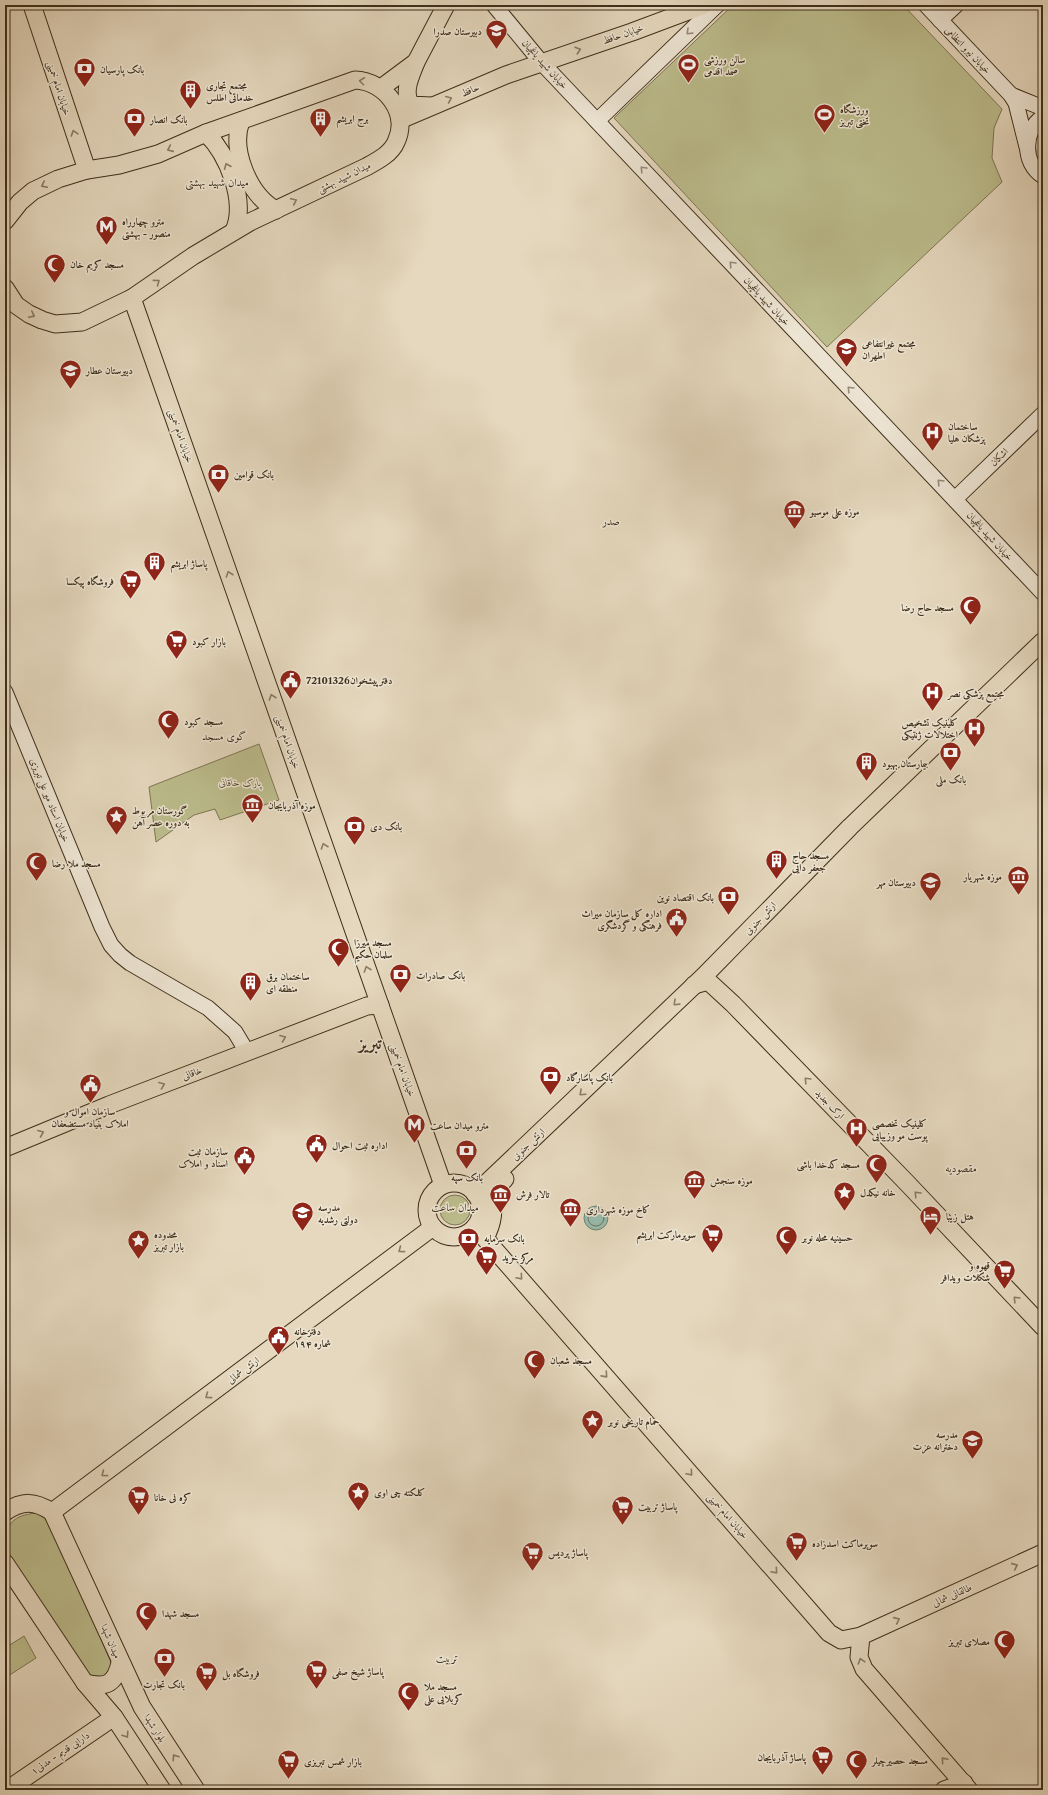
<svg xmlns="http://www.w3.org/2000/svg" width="1048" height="1795" font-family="'Libre Caslon Text',Amiri,serif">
  <rect width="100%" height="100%" fill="#e5d8be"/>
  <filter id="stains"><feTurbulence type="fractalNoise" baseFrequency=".005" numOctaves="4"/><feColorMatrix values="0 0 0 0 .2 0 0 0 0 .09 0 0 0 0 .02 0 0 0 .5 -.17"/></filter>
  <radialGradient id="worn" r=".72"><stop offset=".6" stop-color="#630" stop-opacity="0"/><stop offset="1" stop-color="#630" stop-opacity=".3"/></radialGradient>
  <g fill="#bcbc8c" stroke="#7e7654">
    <polygon points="733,5 903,5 1002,109 994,128 992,158 1002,182 827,347 614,118"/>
    <polygon points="259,744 279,800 220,820 215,809 194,815 156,842 149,787"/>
    <circle cx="455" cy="1210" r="15"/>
    <path d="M37 1513 48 1521 55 1533 113 1667 109 1677 89 1679 5 1547C5 1524 13 1515 37 1513Z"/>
    <polygon points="24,1636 36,1658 5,1678 5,1648"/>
  </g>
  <circle fill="#97bbac" stroke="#748372" cx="596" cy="1218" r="12"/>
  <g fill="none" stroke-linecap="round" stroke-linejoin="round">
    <circle stroke="#6b7564" stroke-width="1" cx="596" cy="1218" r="8"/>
    <defs>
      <g id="secondary">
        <polyline points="494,5 541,62 1043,593"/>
        <polyline points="926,5 1011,95 1016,103 1027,147"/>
        <polyline points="940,20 956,5"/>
        <polyline points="1011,95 1043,108"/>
        <path d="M1043 117C1023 130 1022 163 1043 176"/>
        <polyline points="597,121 717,5"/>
        <polyline points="955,499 1043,414"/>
        <polyline points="5,692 102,927 111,945 120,955 130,963 208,1008 235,1032 247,1052"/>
      </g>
      <g id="primary">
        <polyline points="32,5 87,170"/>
        <path d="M416 62C411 76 402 91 411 105L431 106"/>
        <polyline points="381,88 416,62 446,5"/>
        <polyline points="400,120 506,75 632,32 704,5"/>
        <path d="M241 121C230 150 249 195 276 210"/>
        <path d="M206 133C228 155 247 201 234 231"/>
        <path d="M5 221 20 202 33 191 58 179 87 170 119 165 158 154 206 133 355 80C385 81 410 113 396 142 391 154 377 161 366 167L250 222 193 256 132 298 82 322 55 324 42 320 29 314 16 305 5 288"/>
        <polyline points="132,298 443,1185"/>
        <polyline points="694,985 708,981 733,1004 907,1183 1043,1327"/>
        <polyline points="5,1148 109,1105 367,1006 380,1005"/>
        <circle cx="454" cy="1210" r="27"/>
        <polyline points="475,1194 704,976 850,827 1043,641"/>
        <polyline points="475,1227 829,1633 841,1640 861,1636 1043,1553"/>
        <path d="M485 1238C493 1223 495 1210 490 1193L505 1179"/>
        <path d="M5 1512C23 1500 35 1501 52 1512L142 1707 196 1790"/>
        <polyline points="52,1512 433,1227"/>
        <polyline points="5,1563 85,1683 114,1717 162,1790"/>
        <polyline points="861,1636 859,1657 864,1669 969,1790"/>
        <path d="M85 1683C105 1688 115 1685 120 1663"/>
        <polyline points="7,1790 114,1717"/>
        <polyline points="944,1790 964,1783"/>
      </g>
    </defs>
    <use href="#secondary" stroke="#3f2f1b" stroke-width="17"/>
    <use href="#primary" stroke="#3f2f1b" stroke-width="19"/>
    <use href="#secondary" stroke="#eee6d5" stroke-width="15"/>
    <use href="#primary" stroke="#e5d8be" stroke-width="17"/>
  </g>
  <defs><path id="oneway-chevron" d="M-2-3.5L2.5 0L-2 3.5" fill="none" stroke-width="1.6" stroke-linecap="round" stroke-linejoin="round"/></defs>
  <g stroke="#968a78">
    <use href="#oneway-chevron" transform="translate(689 32) rotate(136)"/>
    <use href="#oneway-chevron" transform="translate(643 169) rotate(-133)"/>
    <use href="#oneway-chevron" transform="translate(732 264) rotate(-133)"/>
    <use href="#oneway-chevron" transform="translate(850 389) rotate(-134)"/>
    <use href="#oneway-chevron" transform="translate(940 482) rotate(-134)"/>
  </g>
  <g stroke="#8a7b64">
    <use href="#oneway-chevron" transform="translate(578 50) rotate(-18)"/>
    <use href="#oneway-chevron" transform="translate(362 81) rotate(-173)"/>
    <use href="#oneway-chevron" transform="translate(449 99) rotate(-23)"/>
    <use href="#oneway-chevron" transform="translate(74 133) rotate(-108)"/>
    <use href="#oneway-chevron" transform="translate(170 149) rotate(156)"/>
    <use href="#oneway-chevron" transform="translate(227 166) rotate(-113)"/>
    <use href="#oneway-chevron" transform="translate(44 185) rotate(154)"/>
    <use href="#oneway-chevron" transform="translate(294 201) rotate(-25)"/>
    <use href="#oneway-chevron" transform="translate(157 282) rotate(-36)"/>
    <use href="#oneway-chevron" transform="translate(32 315) rotate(27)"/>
    <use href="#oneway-chevron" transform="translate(229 574) rotate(-109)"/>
    <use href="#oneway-chevron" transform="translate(272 697) rotate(-109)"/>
    <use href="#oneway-chevron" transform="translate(324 846) rotate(-109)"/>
    <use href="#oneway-chevron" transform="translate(367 969) rotate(-109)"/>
    <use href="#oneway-chevron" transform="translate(676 1003) rotate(136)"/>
    <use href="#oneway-chevron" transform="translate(283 1038) rotate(-21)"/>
    <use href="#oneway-chevron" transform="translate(807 1080) rotate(-134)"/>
    <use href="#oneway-chevron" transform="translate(162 1085) rotate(-21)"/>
    <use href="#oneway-chevron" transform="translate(582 1093) rotate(137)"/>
    <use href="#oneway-chevron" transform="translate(41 1133) rotate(-22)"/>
    <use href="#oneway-chevron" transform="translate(917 1194) rotate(-133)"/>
    <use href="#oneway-chevron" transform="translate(401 1250) rotate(143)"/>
    <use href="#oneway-chevron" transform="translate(520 1277) rotate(49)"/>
    <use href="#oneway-chevron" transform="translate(1016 1299) rotate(-134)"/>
    <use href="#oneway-chevron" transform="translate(605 1375) rotate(48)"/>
    <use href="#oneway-chevron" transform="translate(208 1396) rotate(143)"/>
    <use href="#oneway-chevron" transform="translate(690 1473) rotate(49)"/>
    <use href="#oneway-chevron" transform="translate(104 1474) rotate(143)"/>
    <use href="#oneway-chevron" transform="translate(1015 1566) rotate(-24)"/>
    <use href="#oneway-chevron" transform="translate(775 1571) rotate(49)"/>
    <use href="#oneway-chevron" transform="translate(897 1620) rotate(-24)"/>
    <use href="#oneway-chevron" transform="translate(861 1661) rotate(-107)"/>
    <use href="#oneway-chevron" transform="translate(126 1735) rotate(56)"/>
    <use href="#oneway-chevron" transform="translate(175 1757) rotate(-123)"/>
    <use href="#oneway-chevron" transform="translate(944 1760) rotate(-131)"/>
  </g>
  <defs>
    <symbol id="school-pin" viewBox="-11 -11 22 30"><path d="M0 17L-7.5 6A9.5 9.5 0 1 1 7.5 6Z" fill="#8f2418" stroke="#eee6d5"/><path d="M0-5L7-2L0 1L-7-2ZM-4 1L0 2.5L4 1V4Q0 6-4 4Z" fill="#fff"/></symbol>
    <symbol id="stadium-pin" viewBox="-11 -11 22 30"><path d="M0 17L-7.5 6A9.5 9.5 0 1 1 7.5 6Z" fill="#8f2418" stroke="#eee6d5"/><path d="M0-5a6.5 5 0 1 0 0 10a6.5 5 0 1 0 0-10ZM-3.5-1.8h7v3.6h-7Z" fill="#fff"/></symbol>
    <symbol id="bank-pin" viewBox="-11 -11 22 30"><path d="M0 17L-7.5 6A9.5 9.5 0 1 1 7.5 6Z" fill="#8f2418" stroke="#eee6d5"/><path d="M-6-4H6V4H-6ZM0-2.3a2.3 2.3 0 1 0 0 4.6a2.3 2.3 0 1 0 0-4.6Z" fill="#fff"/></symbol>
    <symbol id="building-pin" viewBox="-11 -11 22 30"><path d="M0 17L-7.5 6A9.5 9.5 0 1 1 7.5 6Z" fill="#8f2418" stroke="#eee6d5"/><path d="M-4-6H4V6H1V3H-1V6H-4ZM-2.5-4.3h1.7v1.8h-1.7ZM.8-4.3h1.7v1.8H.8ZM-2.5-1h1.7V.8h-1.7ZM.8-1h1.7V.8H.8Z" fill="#fff"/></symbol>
    <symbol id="metro-pin" viewBox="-11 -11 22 30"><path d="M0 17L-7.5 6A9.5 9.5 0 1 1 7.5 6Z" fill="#8f2418" stroke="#eee6d5"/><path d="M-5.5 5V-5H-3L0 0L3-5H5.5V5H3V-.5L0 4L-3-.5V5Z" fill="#fff"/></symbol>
    <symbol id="mosque-pin" viewBox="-11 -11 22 30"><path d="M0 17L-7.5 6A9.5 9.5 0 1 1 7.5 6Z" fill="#8f2418" stroke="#eee6d5"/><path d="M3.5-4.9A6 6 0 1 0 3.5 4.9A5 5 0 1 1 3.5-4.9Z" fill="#fff"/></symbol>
    <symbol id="hospital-pin" viewBox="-11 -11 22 30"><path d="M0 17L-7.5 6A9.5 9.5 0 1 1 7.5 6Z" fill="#8f2418" stroke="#eee6d5"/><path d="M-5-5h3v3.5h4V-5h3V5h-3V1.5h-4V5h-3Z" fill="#fff"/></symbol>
    <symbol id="museum-pin" viewBox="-11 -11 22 30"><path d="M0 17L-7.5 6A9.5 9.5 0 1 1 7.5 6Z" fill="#8f2418" stroke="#eee6d5"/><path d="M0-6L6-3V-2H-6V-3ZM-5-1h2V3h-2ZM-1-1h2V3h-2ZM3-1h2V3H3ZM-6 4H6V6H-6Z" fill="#fff"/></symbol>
    <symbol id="supermarket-pin" viewBox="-11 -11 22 30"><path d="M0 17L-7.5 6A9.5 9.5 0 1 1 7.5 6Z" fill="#8f2418" stroke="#eee6d5"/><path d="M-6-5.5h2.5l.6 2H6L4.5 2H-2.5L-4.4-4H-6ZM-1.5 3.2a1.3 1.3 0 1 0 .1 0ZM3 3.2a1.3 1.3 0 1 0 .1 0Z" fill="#fff"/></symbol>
    <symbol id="civic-pin" viewBox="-11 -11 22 30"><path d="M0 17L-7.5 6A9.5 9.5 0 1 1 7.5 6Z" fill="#8f2418" stroke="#eee6d5"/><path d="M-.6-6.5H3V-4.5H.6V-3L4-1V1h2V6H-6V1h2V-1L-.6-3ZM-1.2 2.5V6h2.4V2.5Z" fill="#fff"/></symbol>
    <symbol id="sight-pin" viewBox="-11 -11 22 30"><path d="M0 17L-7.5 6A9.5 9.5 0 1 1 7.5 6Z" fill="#8f2418" stroke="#eee6d5"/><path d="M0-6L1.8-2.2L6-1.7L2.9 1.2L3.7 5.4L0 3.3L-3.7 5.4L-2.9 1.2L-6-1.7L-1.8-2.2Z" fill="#fff"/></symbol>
    <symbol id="hotel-pin" viewBox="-11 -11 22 30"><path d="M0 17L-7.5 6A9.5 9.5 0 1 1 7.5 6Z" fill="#8f2418" stroke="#eee6d5"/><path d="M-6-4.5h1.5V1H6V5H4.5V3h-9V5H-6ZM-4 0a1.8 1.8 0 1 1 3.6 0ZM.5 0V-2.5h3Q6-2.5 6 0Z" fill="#fff"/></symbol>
  </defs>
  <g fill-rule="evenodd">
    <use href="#school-pin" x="484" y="18" width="25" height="34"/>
    <use href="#stadium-pin" x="676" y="52" width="25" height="34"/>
    <use href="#bank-pin" x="72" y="56" width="25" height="34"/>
    <use href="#building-pin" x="178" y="78" width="25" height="34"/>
    <use href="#stadium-pin" x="812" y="102" width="25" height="34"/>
    <use href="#building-pin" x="308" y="106" width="25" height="34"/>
    <use href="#bank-pin" x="122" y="106" width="25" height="34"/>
    <use href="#metro-pin" x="94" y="214" width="25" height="34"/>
    <use href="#mosque-pin" x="42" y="252" width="25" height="34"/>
    <use href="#school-pin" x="834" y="336" width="25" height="34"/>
    <use href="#school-pin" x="58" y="358" width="25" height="34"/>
    <use href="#hospital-pin" x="920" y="420" width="25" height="34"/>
    <use href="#bank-pin" x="206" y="462" width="25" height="34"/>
    <use href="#museum-pin" x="782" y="498" width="25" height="34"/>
    <use href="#building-pin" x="142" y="550" width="25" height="34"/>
    <use href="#supermarket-pin" x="118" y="568" width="25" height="34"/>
    <use href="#mosque-pin" x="958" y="594" width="25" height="34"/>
    <use href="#supermarket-pin" x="164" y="628" width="25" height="34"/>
    <use href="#civic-pin" x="278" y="668" width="25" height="34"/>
    <use href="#hospital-pin" x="920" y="680" width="25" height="34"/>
    <use href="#mosque-pin" x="156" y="708" width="25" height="34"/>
    <use href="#hospital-pin" x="962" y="716" width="25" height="34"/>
    <use href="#bank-pin" x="938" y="740" width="25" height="34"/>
    <use href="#building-pin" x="854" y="750" width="25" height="34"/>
    <use href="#museum-pin" x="240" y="792" width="25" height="34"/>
    <use href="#sight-pin" x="104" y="804" width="25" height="34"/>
    <use href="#bank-pin" x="342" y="814" width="25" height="34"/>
    <use href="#building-pin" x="764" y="848" width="25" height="34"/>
    <use href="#mosque-pin" x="24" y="850" width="25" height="34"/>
    <use href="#museum-pin" x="1006" y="864" width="25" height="34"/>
    <use href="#school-pin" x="918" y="870" width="25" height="34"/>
    <use href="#bank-pin" x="716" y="884" width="25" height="34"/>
    <use href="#civic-pin" x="664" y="906" width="25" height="34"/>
    <use href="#mosque-pin" x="326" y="936" width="25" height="34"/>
    <use href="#bank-pin" x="388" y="962" width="25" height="34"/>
    <use href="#building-pin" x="238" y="970" width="25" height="34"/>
    <use href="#bank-pin" x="538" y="1064" width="25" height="34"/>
    <use href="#civic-pin" x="78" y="1072" width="25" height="34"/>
    <use href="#metro-pin" x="402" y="1112" width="25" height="34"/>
    <use href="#hospital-pin" x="844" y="1116" width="25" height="34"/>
    <use href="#civic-pin" x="304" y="1132" width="25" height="34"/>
    <use href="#bank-pin" x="454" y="1138" width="25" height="34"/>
    <use href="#civic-pin" x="232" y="1144" width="25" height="34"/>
    <use href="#mosque-pin" x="864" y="1152" width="25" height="34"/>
    <use href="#museum-pin" x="682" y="1168" width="25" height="34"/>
    <use href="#sight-pin" x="832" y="1180" width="25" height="34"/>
    <use href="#museum-pin" x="488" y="1182" width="25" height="34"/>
    <use href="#museum-pin" x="558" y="1196" width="25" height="34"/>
    <use href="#school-pin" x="290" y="1200" width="25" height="34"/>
    <use href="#hotel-pin" x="918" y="1204" width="25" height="34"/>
    <use href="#supermarket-pin" x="700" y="1222" width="25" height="34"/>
    <use href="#mosque-pin" x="774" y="1224" width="25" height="34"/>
    <use href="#bank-pin" x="456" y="1226" width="25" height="34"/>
    <use href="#sight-pin" x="126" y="1228" width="25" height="34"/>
    <use href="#supermarket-pin" x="474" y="1244" width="25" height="34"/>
    <use href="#supermarket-pin" x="992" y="1258" width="25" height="34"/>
    <use href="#civic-pin" x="266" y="1324" width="25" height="34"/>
    <use href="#mosque-pin" x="522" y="1348" width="25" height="34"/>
    <use href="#sight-pin" x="580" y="1408" width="25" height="34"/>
    <use href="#school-pin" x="960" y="1428" width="25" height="34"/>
    <use href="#sight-pin" x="346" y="1480" width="25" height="34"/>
    <use href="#supermarket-pin" x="126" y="1484" width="25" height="34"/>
    <use href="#supermarket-pin" x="610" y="1494" width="25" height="34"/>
    <use href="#supermarket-pin" x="784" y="1530" width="25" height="34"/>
    <use href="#supermarket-pin" x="520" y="1540" width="25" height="34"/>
    <use href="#mosque-pin" x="134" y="1600" width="25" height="34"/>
    <use href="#mosque-pin" x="992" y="1628" width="25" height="34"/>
    <use href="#bank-pin" x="152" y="1646" width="25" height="34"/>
    <use href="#supermarket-pin" x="304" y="1658" width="25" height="34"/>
    <use href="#supermarket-pin" x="194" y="1660" width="25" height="34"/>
    <use href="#mosque-pin" x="396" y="1680" width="25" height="34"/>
    <use href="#supermarket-pin" x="810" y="1744" width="25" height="34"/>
    <use href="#mosque-pin" x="844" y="1748" width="25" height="34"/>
    <use href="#supermarket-pin" x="276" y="1748" width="25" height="34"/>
  </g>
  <g text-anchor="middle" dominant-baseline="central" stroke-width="3" stroke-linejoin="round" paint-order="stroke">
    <g font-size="10" font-weight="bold" fill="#3f2f1b" stroke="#eee6d5" text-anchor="start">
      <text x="482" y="31" text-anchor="end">دبیرستان صدرا</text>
      <text x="704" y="59">سالن ورزشی<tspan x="704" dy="12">صمد اقدمی</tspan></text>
      <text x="100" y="69">بانک پارسیان</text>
      <text x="206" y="85">مجتمع تجاری<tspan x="206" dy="12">خدماتی اطلس</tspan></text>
      <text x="840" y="109">ورزشگاه<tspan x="840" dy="12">تختی تبریز</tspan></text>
      <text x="336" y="118">برج ابریشم</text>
      <text x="150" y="119">بانک انصار</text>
      <text x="122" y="221">مترو چهارراه<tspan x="122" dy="12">منصور - بهشتی</tspan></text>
      <text x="70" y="264">مسجد کریم خان</text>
      <text x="862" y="343">مجتمع غیرانتفاعی<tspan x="862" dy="12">اطهران</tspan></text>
      <text x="86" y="370">دبیرستان عطار</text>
      <text x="948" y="426">ساختمان<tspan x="948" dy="12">پزشکان هلیا</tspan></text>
      <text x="234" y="474">بانک قوامین</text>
      <text x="810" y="511">موزه علی موسیو</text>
      <text x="170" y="563">پاساژ ابریشم</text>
      <text x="114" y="581" text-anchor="end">فروشگاه پیکسا</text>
      <text x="954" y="607" text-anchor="end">مسجد حاج رضا</text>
      <text x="192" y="641">بازار کبود</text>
      <text x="306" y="680">دفترپیشخوان72101326</text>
      <text x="948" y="693">مجتمع پزشکی نصر</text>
      <text x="184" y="721">مسجد کبود</text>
      <text x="958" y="722" text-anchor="end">کلینیک تشخیص<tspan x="958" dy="12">اختلالات ژنتیکی</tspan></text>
      <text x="882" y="763">بیمارستان بهبود</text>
      <text x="951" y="779" text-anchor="middle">بانک ملی</text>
      <text x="268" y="805">موزه آذربایجان</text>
      <text x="132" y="810">گورستان مربوط<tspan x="132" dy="12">به دوره عصر آهن</tspan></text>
      <text x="370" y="826">بانک دی</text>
      <text x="792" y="855">مسجد حاج<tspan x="792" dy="12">جعفر دایی</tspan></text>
      <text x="52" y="863">مسجد ملا رضا</text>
      <text x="1002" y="876" text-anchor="end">موزه شهریار</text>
      <text x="916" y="882" text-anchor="end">دبیرستان مهر</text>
      <text x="714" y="897" text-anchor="end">بانک اقتصاد نوین</text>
      <text x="662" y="913" text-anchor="end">اداره کل سازمان میراث<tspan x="662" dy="12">فرهنگی و گردشگری</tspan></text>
      <text x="354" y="942">مسجد میرزا<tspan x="354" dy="12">سلمان حکیم</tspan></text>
      <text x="416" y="975">بانک صادرات</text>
      <text x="266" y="976">ساختمان برق<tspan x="266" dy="12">منطقه ای</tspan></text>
      <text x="566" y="1077">بانک پاسارگاد</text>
      <text x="90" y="1111" text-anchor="middle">سازمان اموال و<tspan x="90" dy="12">املاک بنیاد مستضعفان</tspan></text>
      <text x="872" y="1123">کلینیک تخصصی<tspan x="872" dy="12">پوست مو وزیبایی</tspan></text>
      <text x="430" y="1125">مترو میدان ساعت</text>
      <text x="332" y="1145">اداره ثبت احوال</text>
      <text x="228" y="1151" text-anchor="end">سازمان ثبت<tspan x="228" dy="12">اسناد و املاک</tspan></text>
      <text x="860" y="1164" text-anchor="end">مسجد کدخدا باشی</text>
      <text x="467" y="1177" text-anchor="middle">بانک سپه</text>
      <text x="710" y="1180">موزه سنجش</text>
      <text x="860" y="1192">خانه نیکدل</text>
      <text x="516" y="1194">تالار فرش</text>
      <text x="318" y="1207">مدرسه<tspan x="318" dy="12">دولتی رشدیه</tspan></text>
      <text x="586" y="1209">کاخ موزه شهرداری</text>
      <text x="946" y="1216">هتل زیبا</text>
      <text x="154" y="1234">محدوده<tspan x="154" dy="12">بازار تبریز</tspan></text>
      <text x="696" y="1234" text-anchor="end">سوپرمارکت ابریشم</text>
      <text x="802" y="1237">حسینیه محله نوبر</text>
      <text x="484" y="1238">بانک سرمایه</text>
      <text x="502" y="1257">مرکز خرید</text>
      <text x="990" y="1265" text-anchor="end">قهوه و<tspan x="990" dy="12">شکلات ویدافر</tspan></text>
      <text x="294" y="1331">دفترخانه<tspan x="294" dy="12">شماره ۱۹۴</tspan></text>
      <text x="550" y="1360">مسجد شعبان</text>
      <text x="608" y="1421">حمام تاریخی نوبر</text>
      <text x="958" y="1434" text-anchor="end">مدرسه<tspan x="958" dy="12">دخترانه عزت</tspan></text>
      <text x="374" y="1492">کلکته چی اوی</text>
      <text x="154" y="1497">کره نی خانا</text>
      <text x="638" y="1506">پاساژ تربیت</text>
      <text x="812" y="1543">سوپرماکت اسدزاده</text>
      <text x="548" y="1552">پاساژ پردیس</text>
      <text x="162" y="1613">مسجد شهدا</text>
      <text x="990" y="1641" text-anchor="end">مصلای تبریز</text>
      <text x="332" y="1671">پاساژ شیخ صفی</text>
      <text x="222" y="1673">فروشگاه بل</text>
      <text x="164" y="1684" text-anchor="middle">بانک تجارت</text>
      <text x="424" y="1686">مسجد ملا<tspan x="424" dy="12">کربلایی علی</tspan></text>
      <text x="806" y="1757" text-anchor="end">پاساژ آذربایجان</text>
      <text x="872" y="1760">مسجد حصیرچیلر</text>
      <text x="304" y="1761">بازار شمس تبریزی</text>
    </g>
    <g font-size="10" fill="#3f2f1b" stroke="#eee6d5">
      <text transform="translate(623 34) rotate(-19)">خیابان حافظ</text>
      <text transform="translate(968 50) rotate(46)">خیابان نیرو انتظامی</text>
      <text transform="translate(545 64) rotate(48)">خیابان شهید یاغچیان</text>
      <text transform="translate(59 88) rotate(72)">خیابان امام خمینی</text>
      <text transform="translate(470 90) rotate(-23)">حافظ</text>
      <text transform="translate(344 177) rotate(-26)">میدان شهید بهشتی</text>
      <text transform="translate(767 301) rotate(47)">خیابان شهید یاغچیان</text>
      <text transform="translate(181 436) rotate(71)">خیابان امام خمینی</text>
      <text transform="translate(999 457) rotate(-44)">اشکان</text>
      <text transform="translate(990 536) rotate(47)">خیابان شهید یاغچیان</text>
      <text transform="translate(288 742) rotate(71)">خیابان امام خمینی</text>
      <text transform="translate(50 800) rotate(68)">خیابان استاد میر علی تبریزی</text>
      <text transform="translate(760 918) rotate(-46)">ارتش جنوبی</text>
      <text transform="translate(403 1070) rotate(70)">خیابان امام خمینی</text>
      <text transform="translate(192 1073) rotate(-21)">خاقانی</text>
      <text transform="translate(830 1104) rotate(46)">ارک جدید</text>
      <text transform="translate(528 1144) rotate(-43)">ارتش جنوبی</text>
      <text transform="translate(243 1370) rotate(-37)">ارتش شمالی</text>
      <text transform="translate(728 1516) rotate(49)">خیابان امام خمینی</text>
      <text transform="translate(952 1595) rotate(-24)">طالقانی شمالی</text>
      <text transform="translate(111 1641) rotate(67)">میدان شهدا</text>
      <text transform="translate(155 1728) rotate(57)">بلوار شهدا</text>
      <text transform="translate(60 1753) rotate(-34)">دارایی قدیم - مدنی۱</text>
    </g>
    <g font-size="10" font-style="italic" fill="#584b32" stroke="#eee6d5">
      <text x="240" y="782">پارک خاقانی</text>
    </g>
    <g font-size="11" fill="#3f2f1b" stroke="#eee6d5">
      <text x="217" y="182">میدان شهید بهشتی</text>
      <text x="611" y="521">صدر</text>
      <text x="224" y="736">گوی مسجد</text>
      <text x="961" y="1168">مقصودیه</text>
      <text x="455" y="1207">میدان ساعت</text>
      <text x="447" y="1658">تربیت</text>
    </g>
    <g font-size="18" font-weight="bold" fill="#3f2f1b" stroke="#eee6d5">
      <text x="370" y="1043">تبریز</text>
    </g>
  </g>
  <rect width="1048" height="1795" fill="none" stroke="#e5d8be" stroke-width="20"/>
  <rect x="6" y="6" width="1036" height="1783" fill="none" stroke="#3f2f1b" stroke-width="2"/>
  <rect x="10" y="10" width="1028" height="1775" fill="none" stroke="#3f2f1b"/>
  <rect width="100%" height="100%" filter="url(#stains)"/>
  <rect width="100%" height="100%" fill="url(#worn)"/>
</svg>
